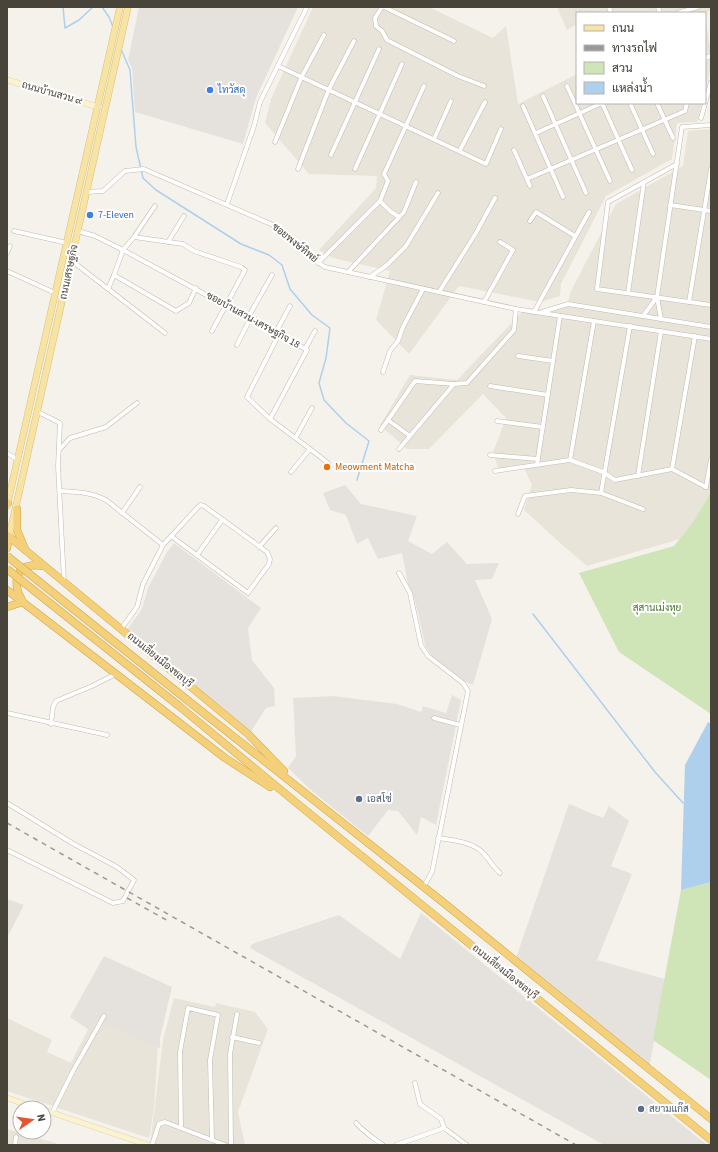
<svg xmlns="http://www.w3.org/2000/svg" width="718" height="1152" font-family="'Source Sans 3',Sarabun,sans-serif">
  <rect width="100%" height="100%" fill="#f5f2ec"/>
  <g fill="#e8e4da">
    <polygon points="313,7 429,7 493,38 506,26 518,104 577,74 577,103 702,103 697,122 677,123 672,159 606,196 561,284 560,296 540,302 459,286 409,354 376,320 390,271 333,258 319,250 376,188 377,176 309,174 265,123 271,99"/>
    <polygon points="557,7 711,7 711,10 704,13 577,13 577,24 567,30"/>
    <polygon points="705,18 711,52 711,67 705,90"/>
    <polygon points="711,129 711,495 700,515 680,539 587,566 559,542 524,510 532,485 524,468 499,471 493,452 506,418 483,394 429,449 407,449 380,425 410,375 457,380 526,308 549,310 568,304 570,293 616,204 683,166 688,131"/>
    <polygon points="174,998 215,1007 216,1003 255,1012 268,1029 238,1112 245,1145 150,1145 163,1040"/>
    <polygon points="95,1016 158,1044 154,1108 149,1138 7,1091 7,1018 52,1040 47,1052 71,1063"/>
    <polygon points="7,1129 62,1145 7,1145"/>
  </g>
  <g fill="#e5e2dd">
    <polygon points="139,7 298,7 256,98 243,144 135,112 132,68 128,60"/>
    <polygon points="345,485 361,504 417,516 408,541 432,554 447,542 467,564 499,563 492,579 475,580 492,619 473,685 466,682 431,655 425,645 419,617 413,594 408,584 402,553 378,559 368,538 357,544 346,515 330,510 323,493"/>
    <polygon points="174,543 261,608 248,628 252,660 274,688 275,706 266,708 250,733 127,630 142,609 148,588 167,552"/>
    <polygon points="452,695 461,700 436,825 421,817 417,835 398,811 388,810 368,836 311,790 288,768 296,756 293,698 333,696 397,704 421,712 423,706 446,713"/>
    <polygon points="569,804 603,818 609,806 629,821 611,866 632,874 597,960 665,979 649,1069 515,961"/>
    <polygon points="7,899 24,905 7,938"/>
    <polygon points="421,913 707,1145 604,1145 250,948 252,944 339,915 400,959"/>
    <polygon points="104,956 172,987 160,1038 160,1048 96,1020 91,1031 70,1017"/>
  </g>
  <g fill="#cfe5b8">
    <polygon points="711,492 711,714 619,652 579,573 674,546 694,521"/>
    <polygon points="711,882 711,1080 653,1040 681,890"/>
  </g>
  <polygon fill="#aed0ec" points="708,722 711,724 711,882 681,890 685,765"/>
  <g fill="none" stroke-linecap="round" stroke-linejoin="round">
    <g stroke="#aed0ec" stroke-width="1.5">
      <polyline points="63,7 65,28 79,20 93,7"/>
      <polyline points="102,7 109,17 113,27"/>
      <polyline points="121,49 130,70 136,147 143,178 156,190 241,244 269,255 282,265 290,289 312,315 330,328 326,358 319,383 324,400 346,423 369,441 357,480"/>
      <polyline points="533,614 655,772 683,803"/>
    </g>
    <defs>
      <g id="street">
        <polyline points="382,7 375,18 376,26 382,31 387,40 458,76 484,86"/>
        <polyline points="384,7 454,41"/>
        <polyline points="609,7 611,13"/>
        <polyline points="658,7 660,13"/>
        <polyline points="678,13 698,7"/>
        <polyline points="705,58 711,56"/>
        <polyline points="278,66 486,164 501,129"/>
        <polyline points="567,86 610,181"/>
        <polyline points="543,96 586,193"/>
        <polyline points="602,103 632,170"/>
        <polyline points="630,103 653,154"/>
        <polyline points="657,103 673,138"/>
        <polyline points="523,106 563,197"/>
        <polyline points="701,118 711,82"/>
        <polyline points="536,133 602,103"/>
        <polyline points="434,139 451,101"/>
        <polyline points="275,142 302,76 324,35"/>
        <polyline points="460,150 485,102"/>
        <polyline points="514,150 530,186"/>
        <polyline points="331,155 379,49"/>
        <polyline points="677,164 608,202 597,289 711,305"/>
        <polyline points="298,169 329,89 354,41"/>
        <polyline points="355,169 402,64"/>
        <polyline points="527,179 685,111 687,103"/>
        <path d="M87 192 103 191 125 171 144 169 273 225C291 239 305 255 325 267L516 309 711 339"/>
        <polyline points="380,201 390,211 399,217"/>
        <polyline points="227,204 254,126 260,102 307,7"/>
        <polyline points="670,205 711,211"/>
        <polyline points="530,221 536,212 575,236"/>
        <polyline points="14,231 67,243"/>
        <polyline points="78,231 95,236 123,250 225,305 249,316 307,350 270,419 310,449 291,472"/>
        <polyline points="134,237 155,206"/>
        <polyline points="168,242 184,216"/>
        <polyline points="7,253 10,246"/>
        <polyline points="72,261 165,333"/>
        <polyline points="318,263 380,201 388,181 384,174 424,86"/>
        <polyline points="7,271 55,293"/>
        <polyline points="348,272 404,212 416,182"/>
        <polyline points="370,277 387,265 406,246 438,193"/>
        <polyline points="196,288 189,303 176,311 114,275 123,250 134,237 183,244 194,251 241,267 245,270 212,331"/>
        <polyline points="108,289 114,275"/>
        <polyline points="439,292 476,233 495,198"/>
        <polyline points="628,293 644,182"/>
        <polyline points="657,297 682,127 711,125"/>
        <polyline points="484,302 513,250 500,242"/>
        <polyline points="689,302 711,169"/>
        <polyline points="534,312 589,212"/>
        <polyline points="542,312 568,304 711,327"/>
        <polyline points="249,316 272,275"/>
        <polyline points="643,316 657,297 661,319"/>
        <polyline points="276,332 290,306"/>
        <polyline points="237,345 251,317"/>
        <polyline points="305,349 315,331"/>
        <polyline points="518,356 553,361"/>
        <polyline points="383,372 390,351 398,341 403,327 423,289"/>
        <polyline points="490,386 548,395"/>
        <polyline points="38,412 60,423 58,466 64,581"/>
        <polyline points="270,419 247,397 279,334"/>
        <polyline points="388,420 410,436"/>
        <polyline points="497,421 543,427"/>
        <polyline points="381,430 415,381 454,384 467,383 514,330 516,309"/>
        <polyline points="296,437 312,408"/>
        <polyline points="310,449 328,463"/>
        <polyline points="399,449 454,384"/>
        <polyline points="59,450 70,438 106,427 137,403"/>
        <polyline points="7,453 18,460"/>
        <polyline points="490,455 538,459"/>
        <polyline points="570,460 594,321"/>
        <polyline points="537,464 560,316"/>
        <polyline points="672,469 695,336"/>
        <polyline points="495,471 570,460 603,472 615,480 672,469 706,487"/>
        <polyline points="638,476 661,331"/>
        <polyline points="706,487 711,459"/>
        <path d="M60 491C77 492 91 492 106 500L163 545"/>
        <polyline points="601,493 630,326"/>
        <polyline points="122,513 140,487"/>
        <polyline points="518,514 525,496 571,490 601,493 643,509"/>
        <polyline points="259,547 276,528"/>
        <polyline points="197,555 222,520"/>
        <polyline points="399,573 410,593 421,645 428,656 463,683 468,691 432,872 423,888"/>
        <polyline points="121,629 137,607 143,584 163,545 200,505 204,506 267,552 270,559 269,564 248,593 171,536"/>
        <polyline points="7,713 107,735"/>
        <polyline points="434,718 460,725"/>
        <polyline points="51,724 53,707 56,701 92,686 116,674"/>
        <polyline points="7,803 72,843 117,867 134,880 123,901 113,903 7,850"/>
        <path d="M438 838C452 840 473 842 483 853 489 859 493 867 500 873"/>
        <polyline points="232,1037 259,1043"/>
        <polyline points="415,1083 420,1104 441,1119 444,1128 467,1145"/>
        <polyline points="52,1113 73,1071 104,1016"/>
        <path d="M356 1123C365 1133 372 1137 383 1145"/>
        <polyline points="181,1128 180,1052 188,1008 218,1015 210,1060 212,1140"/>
        <polyline points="15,1145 16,1137"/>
        <polyline points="152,1145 159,1124 165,1122 225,1145"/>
        <polyline points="231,1145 230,1054 237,1014"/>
        <polyline points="396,1145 444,1128"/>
      </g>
      <g id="secondary">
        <polyline points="7,80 98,107"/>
        <polyline points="7,1098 36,1108"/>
        <polyline points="44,1110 148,1145"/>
      </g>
      <g id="primary">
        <polyline points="7,506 120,7"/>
        <polyline points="9,537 128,7"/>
      </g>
      <g id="highway">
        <polyline points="7,504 8,503"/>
        <polyline points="17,509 17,530 25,549"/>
        <polyline points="7,535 248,734 284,771"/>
        <polyline points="7,548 9,537"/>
        <polyline points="7,590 225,758 270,787"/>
        <path d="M22 600C11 581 17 561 42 566"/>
        <polyline points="7,607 23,602"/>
        <polyline points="186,699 439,899 711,1119"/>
        <polyline points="179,706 299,805 711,1140"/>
      </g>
    </defs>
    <use href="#street" stroke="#c0bbaf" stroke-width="5"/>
    <use href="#secondary" stroke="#d0c69f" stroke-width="6"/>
    <use href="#primary" stroke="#dbc173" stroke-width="7"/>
    <use href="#highway" stroke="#d2a648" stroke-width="8"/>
    <use href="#street" stroke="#fff" stroke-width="4"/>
    <use href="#secondary" stroke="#fbf2d0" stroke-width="5.5"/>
    <use href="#primary" stroke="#f7e3a3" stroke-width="6"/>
    <use href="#highway" stroke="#f3d079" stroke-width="7"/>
    <g stroke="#999" stroke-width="1.5" stroke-dasharray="5 5" stroke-linecap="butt">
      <polyline points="7,823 576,1145"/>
      <polyline points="127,898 170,922"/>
    </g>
    <defs>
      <g id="highway-bridge">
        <polyline points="7,556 186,699"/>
        <polyline points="7,569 179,706"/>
      </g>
    </defs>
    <use href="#highway-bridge" stroke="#d2a648" stroke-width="8" stroke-linecap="butt"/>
    <use href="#highway-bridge" stroke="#f3d079" stroke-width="7"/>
  </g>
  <g fill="#3f7fe0" stroke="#fff" stroke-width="1.5">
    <circle cx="210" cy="90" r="4"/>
    <circle cx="90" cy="215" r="4"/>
  </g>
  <circle fill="#e8710a" stroke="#fff" stroke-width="1.5" cx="327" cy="467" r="4"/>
  <g fill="#5c6f8a" stroke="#fff" stroke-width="1.5">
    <circle cx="359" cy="799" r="4"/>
    <circle cx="641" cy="1109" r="4"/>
  </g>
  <g text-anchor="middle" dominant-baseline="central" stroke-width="4" stroke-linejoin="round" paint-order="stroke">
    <g font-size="10" fill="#366cbe" stroke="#fff" text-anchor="start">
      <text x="218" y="90">ไทวัสดุ</text>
      <text x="98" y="215">7-Eleven</text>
    </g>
    <g font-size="10" fill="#49443a" stroke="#fff">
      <text transform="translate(52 93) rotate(16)">ถนนบ้านสวน ๙</text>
      <text transform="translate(295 243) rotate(39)">ซอยพงษ์ทิพย์</text>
      <text transform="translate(69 272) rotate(-78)">ถนนเศรษฐกิจ</text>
      <text transform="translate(253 320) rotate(29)">ซอยบ้านสวน-เศรษฐกิจ 18</text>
      <text transform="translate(160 660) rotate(39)">ถนนเลี่ยงเมืองชลบุรี</text>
      <text transform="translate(505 972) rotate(39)">ถนนเลี่ยงเมืองชลบุรี</text>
    </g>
    <g font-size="10" fill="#c56008" stroke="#fff" text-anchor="start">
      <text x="335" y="467">Meowment Matcha</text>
    </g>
    <g font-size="10" fill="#487731" stroke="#fff">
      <text x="657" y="608">สุสานเม่งหุย</text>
    </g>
    <g font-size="10" fill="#4e5e75" stroke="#fff" text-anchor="start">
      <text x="367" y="799">เอสโซ่</text>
      <text x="649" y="1109">สยามแก๊ส</text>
    </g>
  </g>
  <rect width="718" height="1152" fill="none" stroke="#49443a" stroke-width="16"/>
  <rect x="576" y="12" width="130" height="92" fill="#ffffff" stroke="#b6b4b0"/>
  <rect x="584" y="25" width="20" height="6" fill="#f7e3a3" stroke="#b6b4b0"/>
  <text x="612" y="32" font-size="12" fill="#49443a">ถนน</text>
  <rect x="584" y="45" width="20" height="6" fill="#999999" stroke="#b6b4b0"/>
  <text x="612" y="52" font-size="12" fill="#49443a">ทางรถไฟ</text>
  <rect x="584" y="62" width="20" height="12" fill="#cfe5b8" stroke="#b6b4b0"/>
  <text x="612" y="72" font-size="12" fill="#49443a">สวน</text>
  <rect x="584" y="82" width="20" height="12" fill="#aed0ec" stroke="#b6b4b0"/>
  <text x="612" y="92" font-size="12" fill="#49443a">แหล่งน้ำ</text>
  <g transform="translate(32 1120) rotate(77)"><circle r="19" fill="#ffffff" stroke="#b6b4b0"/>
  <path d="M0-3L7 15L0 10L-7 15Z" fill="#e9532e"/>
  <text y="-6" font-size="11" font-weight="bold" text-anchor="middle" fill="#49443a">N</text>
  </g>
</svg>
